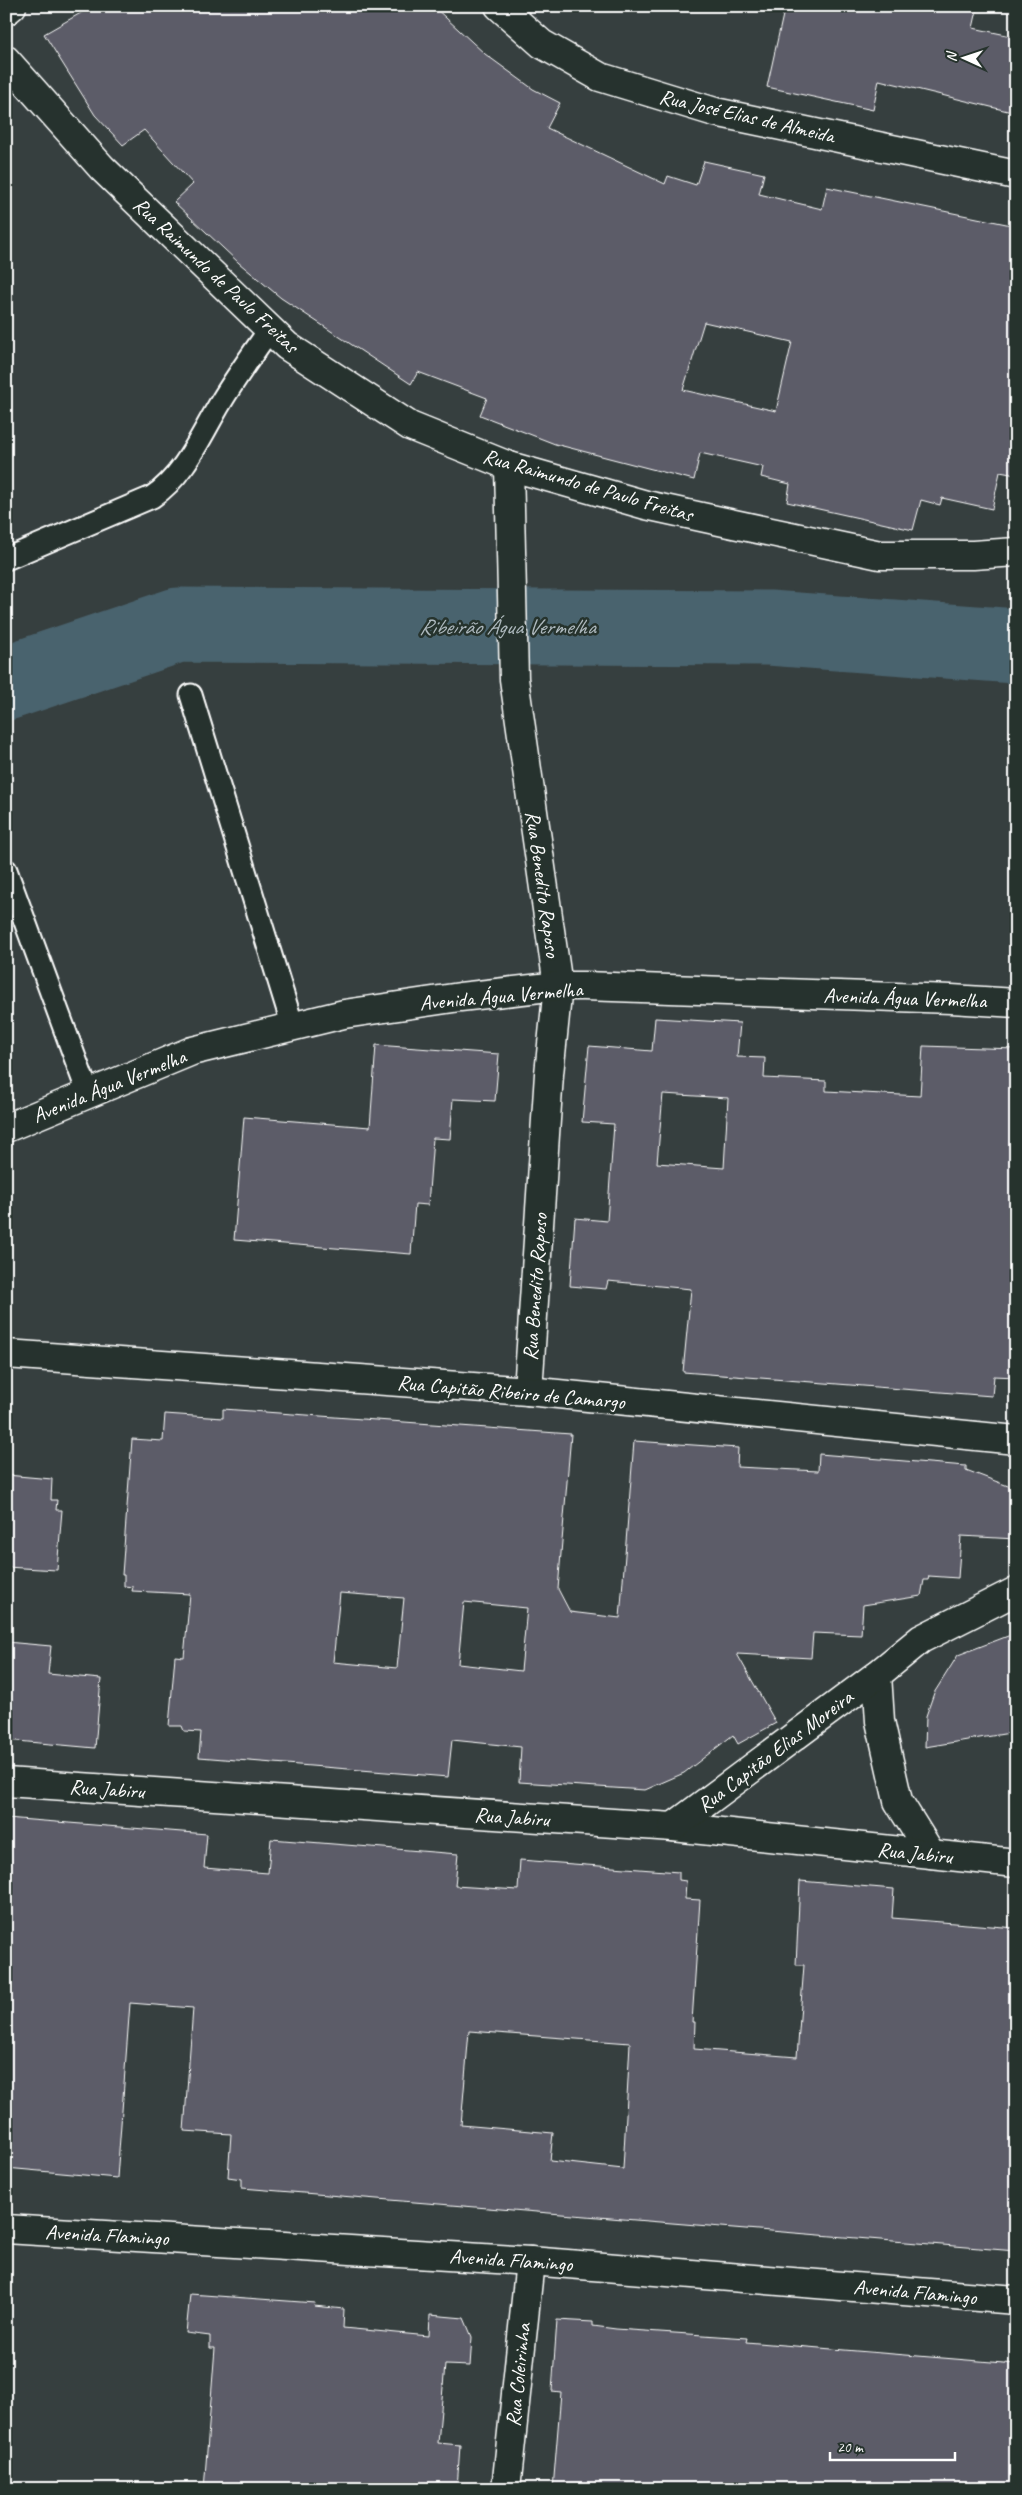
<svg xmlns="http://www.w3.org/2000/svg" width="1022" height="2495" font-family="Caveat,sans-serif">
  <rect width="100%" height="100%" fill="#363f3f"/>
  <filter id="ink" filterUnits="userSpaceOnUse"><feTurbulence type="fractalNoise" baseFrequency=".02" numOctaves="2"/><feDisplacementMap in="SourceGraphic" scale="10" xChannelSelector="R" yChannelSelector="G"/><feConvolveMatrix kernelMatrix="1 2 1 2 8 2 1 2 1" color-interpolation-filters="sRGB"/></filter>
  <g filter="url(#ink)">
    <g fill="none" stroke-linecap="round" stroke-linejoin="round">
      <polyline stroke="#4a636e" stroke-width="75" points="6,683 178,625 769,628 1016,646"/>
    </g>
    <g fill="#5c5c68" stroke="#fff" fill-rule="evenodd">
      <path d="M93 6H433L485 54 533 89 560 103 547 128 665 184 668 176 696 185 704 161 764 174 759 194 822 209 827 187 1016 226V475L1000 472 992 509 942 498 940 505 921 500 913 530 787 502 790 484 761 477 763 467 700 453 694 480 555 444 480 415 487 398 418 372 411 384 281 298 239 263 174 202 193 184 144 130 123 145 95 115 44 34ZM704 322 792 342 776 411 683 390Z"/>
      <polygon points="785,6 978,6 973,28 1016,37 1016,113 879,80 873,110 767,87"/>
      <path d="M655 1018 740 1023 737 1057 765 1058 764 1078 826 1081V1091L920 1096 923 1046 1016 1049 1013 1138H1016V1377L994 1376 992 1396 683 1372 691 1289 608 1281 606 1289 570 1286 575 1218 607 1221 614 1124 582 1122 589 1046 652 1051ZM663 1094 728 1098 724 1168 657 1163Z"/>
      <polygon points="376,1045 499,1054 495,1101 453,1099 450,1139 433,1138 428,1205 415,1204 411,1254 234,1240 244,1117 370,1127"/>
      <path d="M223 1409 571 1434 558 1589 570 1612 620 1618 634 1441 738 1448 737 1467 818 1471 819 1454 966 1466V1470L1016 1489V1539L961 1536 958 1578 929 1576 928 1580H924L921 1596 863 1605 861 1635 813 1633 811 1658 737 1654 776 1723 738 1744 733 1735 684 1773 645 1790 519 1782 521 1747 452 1740 448 1777 199 1757 201 1732 184 1731 182 1726H169L175 1656 184 1657 190 1594 132 1591 133 1587 124 1586V1575H122L132 1439 163 1441 165 1414 223 1418ZM340 1593 404 1598 397 1668 333 1662ZM464 1602 527 1608 521 1671 458 1664Z"/>
      <polygon points="6,1475 52,1479 51,1500 57,1500 56,1510 62,1510 57,1570 6,1567"/>
      <polygon points="1016,1633 1016,1732 925,1747 926,1716 934,1693 958,1655"/>
      <polygon points="6,1642 51,1646 48,1674 101,1679 95,1748 6,1740"/>
      <path d="M6 1818 207 1834 204 1868 268 1873 271 1839 458 1854 455 1886 518 1890 520 1860 679 1872V1880L686 1881 685 1899 700 1900 692 2022H695L694 2049 797 2057 804 1965H796L800 1881 894 1889 892 1918 1016 1928V2251L242 2188V2179L228 2177 231 2134 184 2131 193 2008 130 2003 117 2178 6 2168ZM469 2031 630 2043 623 2169 550 2161 553 2133 461 2125Z"/>
      <polygon points="190,2294 315,2303 314,2306 344,2309 343,2328 429,2336 430,2315 464,2318 472,2337 470,2366 445,2365 438,2443 460,2445 457,2489 204,2489 215,2348 210,2348 210,2336 186,2333"/>
      <polygon points="557,2320 593,2322 593,2326 616,2329 747,2338 746,2342 1016,2364 1016,2489 553,2489 561,2392 552,2391"/>
    </g>
    <g fill="none" stroke-linecap="round" stroke-linejoin="round">
      <defs>
        <g id="service">
          <path d="M6 559 152 497C185 475 201 435 221 402 236 377 253 353 270 329"/>
          <polyline points="191,695 293,1027"/>
          <polyline points="6,870 88,1093"/>
        </g>
        <g id="minor">
          <polyline points="499,6 542,44 600,77 715,112 1016,175"/>
          <polyline points="6,11 12,6"/>
          <polyline points="6,60 102,168 287,346 410,426 509,466 646,505 729,523 880,555 973,555 1016,552"/>
          <polyline points="509,466 514,679 558,986 549,1074 528,1391"/>
          <polyline points="6,1128 192,1051 344,1014 460,997 558,986 584,986 951,999 1016,1003"/>
          <polyline points="6,1354 528,1391 1016,1440"/>
          <polyline points="877,1675 880,1721 898,1801 931,1854"/>
          <polyline points="6,1782 673,1827 1016,1863"/>
          <polyline points="673,1827 877,1675 921,1639 1016,1591"/>
          <polyline points="506,2489 530,2261"/>
        </g>
        <polyline id="tertiary" points="6,2229 530,2261 1016,2300"/>
      </defs>
      <use href="#service" stroke="#fff" stroke-width="25"/>
      <use href="#minor" stroke="#fff" stroke-width="31"/>
      <use href="#tertiary" stroke="#fff" stroke-width="31"/>
      <use href="#service" stroke="#26332d" stroke-width="21"/>
      <use href="#minor" stroke="#26332d" stroke-width="28"/>
      <use href="#tertiary" stroke="#26332d" stroke-width="28"/>
    </g>
  </g>
  <g text-anchor="middle" dominant-baseline="central" stroke-width="5" stroke-linejoin="round" paint-order="stroke">
    <g font-size="21" fill="#fff" stroke="#26332d">
      <text transform="translate(747 116) rotate(13)">Rua José Elias de Almeida</text>
      <text transform="translate(216 275) rotate(43)">Rua Raimundo de Paulo Freitas</text>
      <text transform="translate(588 485) rotate(16)">Rua Raimundo de Paulo Freitas</text>
      <text transform="translate(543 884) rotate(82)">Rua Benedito Raposo</text>
      <text transform="translate(501 996) rotate(-5)">Avenida Água Vermelha</text>
      <text transform="translate(905 998) rotate(2)">Avenida Água Vermelha</text>
      <text transform="translate(109 1086) rotate(-22)">Avenida Água Vermelha</text>
      <text transform="translate(535 1287) rotate(-86)">Rua Benedito Raposo</text>
      <text transform="translate(511 1392) rotate(5)">Rua Capitão Ribeiro de Camargo</text>
      <text transform="translate(775 1751) rotate(-37)">Rua Capitão Elias Moreira</text>
      <text transform="translate(107 1789) rotate(4)">Rua Jabiru</text>
      <text transform="translate(512 1817) rotate(4)">Rua Jabiru</text>
      <text transform="translate(915 1853) rotate(6)">Rua Jabiru</text>
      <text transform="translate(107 2235) rotate(3)">Avenida Flamingo</text>
      <text transform="translate(511 2260) rotate(4)">Avenida Flamingo</text>
      <text transform="translate(915 2292) rotate(5)">Avenida Flamingo</text>
      <text transform="translate(518 2375) rotate(-84)">Rua Coleirinha</text>
    </g>
    <g font-size="22" font-style="italic" fill="#aeb9be" stroke="#26332d">
      <text x="507" y="627">Ribeirão Água Vermelha</text>
    </g>
  </g>
  <rect width="1022" height="2495" fill="none" stroke="#26332d" stroke-width="25"/>
  <rect x="12" y="12" width="997" height="2470" fill="none" stroke="#fff" stroke-width="2" filter="url(#ink)"/>
  <g transform="translate(964 58) rotate(273)" stroke="#26332d" stroke-width="4" paint-order="stroke">
  <path d="M0-4L9 19L0 12L-9 19Z" fill="#ffffff"/>
  <text y="-8" font-size="14" font-weight="bold" text-anchor="middle" fill="#ffffff">N</text>
  </g>
  <path d="M830 2452v8h125v-8" fill="none" stroke="#ffffff" stroke-width="2.5"/>
  <text x="837" y="2452" font-size="15" fill="#ffffff" stroke="#26332d" stroke-width="4" paint-order="stroke">20 m</text>
</svg>
